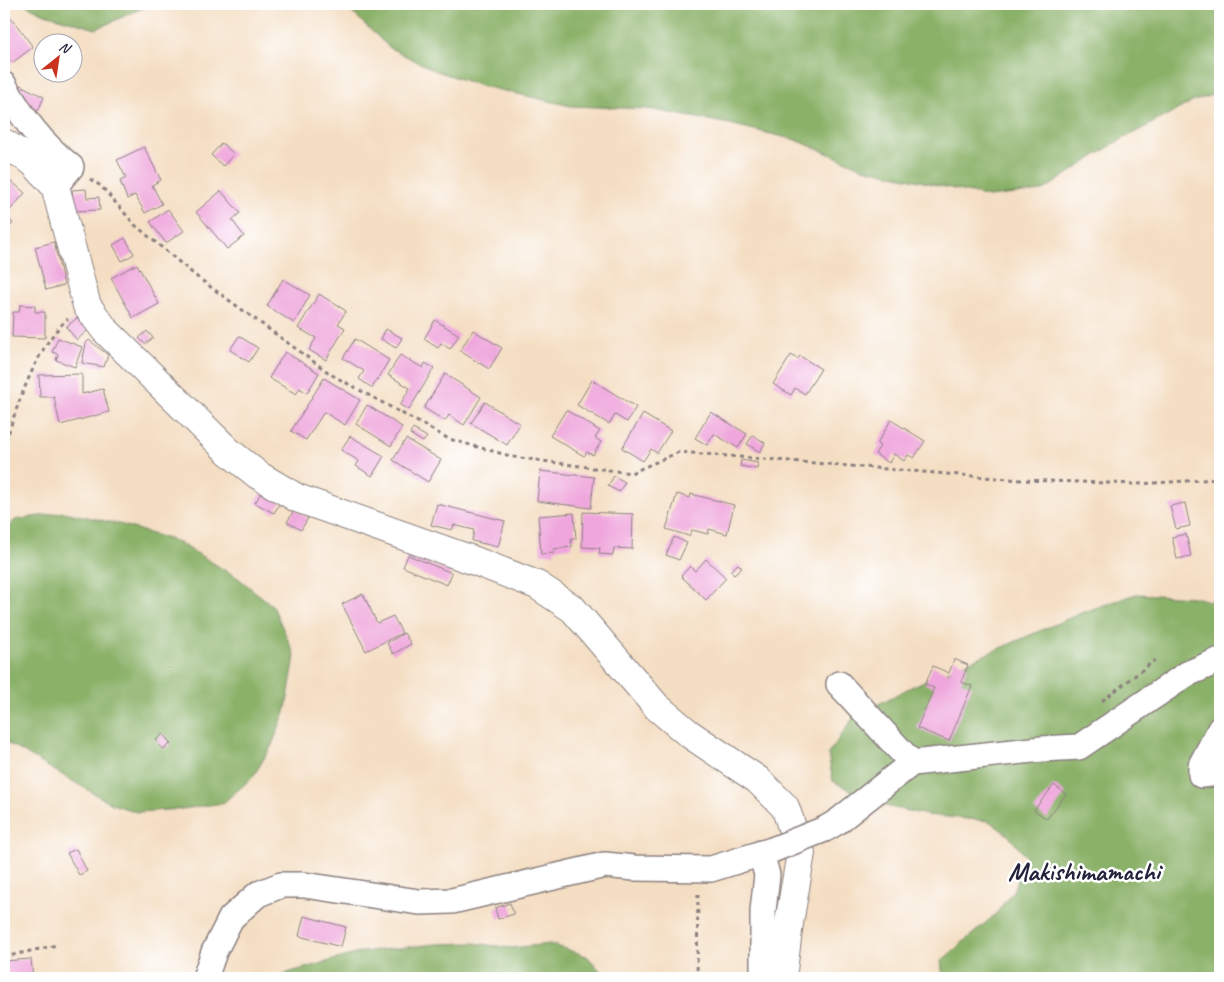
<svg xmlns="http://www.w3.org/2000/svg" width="1224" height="982" font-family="Caveat,sans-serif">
  <rect width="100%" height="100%" fill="#fff"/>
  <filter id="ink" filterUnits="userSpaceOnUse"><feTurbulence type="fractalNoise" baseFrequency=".02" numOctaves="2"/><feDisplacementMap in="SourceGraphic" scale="10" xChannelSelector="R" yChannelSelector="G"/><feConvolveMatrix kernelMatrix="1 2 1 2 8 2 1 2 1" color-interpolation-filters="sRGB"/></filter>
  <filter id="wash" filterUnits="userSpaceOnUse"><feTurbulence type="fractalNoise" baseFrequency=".0096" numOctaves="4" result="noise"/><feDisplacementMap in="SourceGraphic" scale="20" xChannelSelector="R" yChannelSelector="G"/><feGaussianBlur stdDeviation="1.12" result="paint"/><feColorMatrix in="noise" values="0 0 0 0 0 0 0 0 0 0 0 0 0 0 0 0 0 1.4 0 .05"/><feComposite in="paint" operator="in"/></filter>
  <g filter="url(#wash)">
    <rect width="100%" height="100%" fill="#f4dec3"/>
    <g fill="#8ab167" stroke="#566a51">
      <polygon points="24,4 151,4 96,29 45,14"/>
      <polygon points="343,4 1220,4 1220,92 1192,102 1115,143 1042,191 989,197 863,168 796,140 730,124 648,109 571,106 478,85 434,70 390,48"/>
      <polygon points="64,512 123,525 178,542 238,578 273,606 295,656 286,709 272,745 253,777 223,803 182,809 137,812 112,804 4,741 4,533 15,520"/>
      <polygon points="1136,594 1194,597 1220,604 1220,978 943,978 941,961 996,914 1013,891 1026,857 1008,835 989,821 927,815 872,803 833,781 828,754 854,717 913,686 1081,613"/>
      <polygon points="474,943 511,948 550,944 587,956 607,978 281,978 287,973 362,952 436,944"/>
    </g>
    <g id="blocks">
      <g fill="#efa6dc">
        <polygon points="4,8 33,47 12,63 4,52"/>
        <polygon points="18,84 44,97 38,111 26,106"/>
        <polygon points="222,143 234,154 223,166 211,155"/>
        <polygon points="144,147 161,180 152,185 162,204 145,213 135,195 127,199 120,181 126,178 117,160"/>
        <polygon points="4,175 25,193 5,216 13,223 7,230 4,227"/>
        <polygon points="86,189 87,198 99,197 100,210 74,211 72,190"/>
        <polygon points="221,191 240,213 232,220 244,236 227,249 196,212"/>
        <polygon points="168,209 184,231 166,243 150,222"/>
        <polygon points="125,238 134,254 122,261 113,245"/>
        <polygon points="54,242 64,285 46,290 35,247"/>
        <polygon points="137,264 159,304 133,318 111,278"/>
        <polygon points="283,279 310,295 294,323 267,306"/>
        <polygon points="319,294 346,311 338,324 345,328 326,360 309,350 316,338 298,328"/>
        <polygon points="20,305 35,306 35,312 45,312 45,338 12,337 13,312 19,312"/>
        <polygon points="77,318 88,330 77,340 66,327"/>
        <polygon points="435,320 459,335 450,349 441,343 438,348 424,339"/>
        <polygon points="386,329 402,338 396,348 381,339"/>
        <polygon points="473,330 502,348 489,369 460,351"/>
        <polygon points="147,331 153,338 145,344 139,338"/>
        <polygon points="239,336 258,348 249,362 230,350"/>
        <polygon points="58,338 82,347 75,367 56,360 58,354 52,352"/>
        <polygon points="355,339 389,360 372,388 359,379 364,371 343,358"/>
        <polygon points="89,340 108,355 104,367 82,363 86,343"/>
        <polygon points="285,352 319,373 307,393 300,388 296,394 269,378"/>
        <polygon points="400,355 423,368 425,363 434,368 409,410 400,405 410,388 388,375"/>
        <polygon points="791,355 797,359 800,356 821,369 805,394 795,388 791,395 773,384"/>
        <polygon points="82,374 82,394 103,389 109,412 60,425 54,397 40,397 39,375"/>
        <polygon points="445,374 481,397 464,425 449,415 445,421 424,408"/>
        <polygon points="324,378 360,400 345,425 324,412 306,440 291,431"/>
        <polygon points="592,380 636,407 627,422 615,415 609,424 577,405"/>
        <polygon points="485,402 520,424 507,445 471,423"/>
        <polygon points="367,405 402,427 391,446 356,424"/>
        <polygon points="566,410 600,431 595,438 601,442 593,455 587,452 584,456 550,436"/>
        <polygon points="711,412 747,434 738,448 714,434 707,445 695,438"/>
        <polygon points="643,414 671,431 657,453 651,449 643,461 622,448"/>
        <polygon points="891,420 925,441 914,458 908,455 904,461 894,454 889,463 875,454 880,446 877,444"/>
        <polygon points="413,429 427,437 423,442 410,434"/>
        <polygon points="753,435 765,443 760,452 747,444"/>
        <polygon points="350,436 384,456 372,476 356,466 359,461 341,450"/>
        <polygon points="406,439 441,460 428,482 393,460"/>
        <polygon points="741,460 758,463 757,469 740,466"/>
        <polygon points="540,471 594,477 591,508 537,501"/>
        <polygon points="614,476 625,482 619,492 608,486"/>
        <polygon points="262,491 281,502 274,513 255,503"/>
        <polygon points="677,494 690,498 691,494 734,505 727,534 709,529 708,534 692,530 689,536 666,529"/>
        <polygon points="1185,503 1190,526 1176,529 1170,506"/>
        <polygon points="437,504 505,521 498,547 472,541 474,530 454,525 452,530 431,525"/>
        <polygon points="295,509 308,518 301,530 287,522"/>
        <polygon points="583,512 633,514 632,549 614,548 613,555 599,554 600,548 582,547"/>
        <polygon points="574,513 576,539 571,539 572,547 554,549 555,553 541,554 538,516"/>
        <polygon points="1186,534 1191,556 1177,559 1172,537"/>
        <polygon points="674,537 687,543 679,560 666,555"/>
        <polygon points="408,555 452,573 447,585 403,567"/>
        <polygon points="706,559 726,578 706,600 681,576 690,566 695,571"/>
        <polygon points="738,564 742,568 734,575 730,571"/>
        <polygon points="363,594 377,623 393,616 402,633 366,651 342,604"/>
        <polygon points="404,633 411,644 393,654 387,643"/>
        <polygon points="954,659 968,665 961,682 972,686 949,741 917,728 934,688 925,684 933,666 949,673"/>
        <polygon points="163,734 171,744 163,749 156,740"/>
        <polygon points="1054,785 1066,794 1047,819 1034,810"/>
        <polygon points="76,849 87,871 79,875 67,853"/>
        <polygon points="510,903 514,914 498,919 495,908"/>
        <polygon points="304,916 346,927 341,947 299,936"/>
        <polygon points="31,959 33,978 4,978 4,961"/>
      </g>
    </g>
  </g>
  <g filter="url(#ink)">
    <use href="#blocks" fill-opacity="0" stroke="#8b807f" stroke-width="1"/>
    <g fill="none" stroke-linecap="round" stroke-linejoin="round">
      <defs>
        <g id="street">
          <path d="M4 85C23 119 41 143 71 167L55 186"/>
          <polyline points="839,684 912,763 1042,749 1079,747 1187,674 1220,660"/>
          <polyline points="1220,729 1201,765 1201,775 1220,773"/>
          <polyline points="825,829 837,822 912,763"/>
          <polyline points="761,853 767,875 763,911 763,978"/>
          <polyline points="205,978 214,952 231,918 258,894 281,885 304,885 419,902 452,901 605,865 634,868 711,869 772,850"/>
        </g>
        <polyline id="secondary" points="4,143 33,162 55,186 87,306 105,330 228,451 258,475 297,498 475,561 537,585 573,609 657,707 688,733 758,780 785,807 801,853 789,923 782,978"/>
      </defs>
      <use href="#street" stroke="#8b807f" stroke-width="28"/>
      <use href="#secondary" stroke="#8b807f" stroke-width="30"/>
      <g stroke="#8b807f" stroke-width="3" stroke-dasharray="4 4" stroke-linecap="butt">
        <polyline points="90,179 101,186 135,225 197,277 332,375 449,439 514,457 631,473 679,452 1021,480 1137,484 1220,479"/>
        <path d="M4 448C15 410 37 344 68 319"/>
        <polyline points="1102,701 1155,660"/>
        <polyline points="4,957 57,945"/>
        <polyline points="697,978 698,891"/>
      </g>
      <use href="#street" stroke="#fff" stroke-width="25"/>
      <use href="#secondary" stroke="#fff" stroke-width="28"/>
      <defs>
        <polyline id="street-bridge" points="772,850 825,829"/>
      </defs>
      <use href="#street-bridge" stroke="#8b807f" stroke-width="28" stroke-linecap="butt"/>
      <use href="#street-bridge" stroke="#fff" stroke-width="25"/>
    </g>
  </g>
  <g text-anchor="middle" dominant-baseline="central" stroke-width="5" stroke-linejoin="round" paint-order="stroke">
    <g font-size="26" font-weight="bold" fill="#22223b" stroke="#fff">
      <text x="1084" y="871">Makishimamachi</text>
    </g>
  </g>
  <rect width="1224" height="982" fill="none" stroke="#fff" stroke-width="20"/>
  <g transform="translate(58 58) rotate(30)"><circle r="24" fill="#ffffff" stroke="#a7a7b1"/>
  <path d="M0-4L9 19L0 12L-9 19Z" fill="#c8321e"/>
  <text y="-8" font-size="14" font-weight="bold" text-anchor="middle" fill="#22223b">N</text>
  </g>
</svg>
